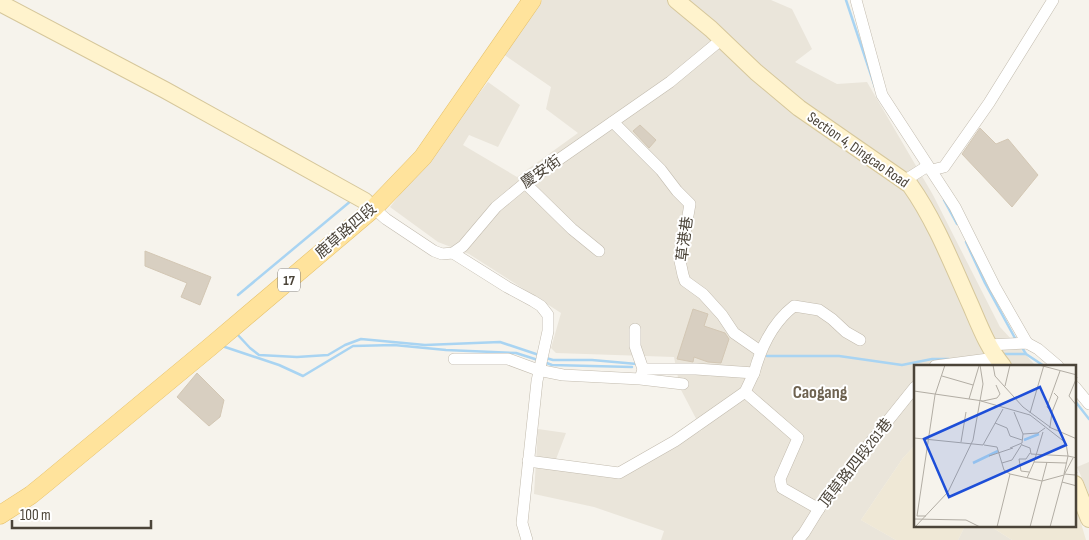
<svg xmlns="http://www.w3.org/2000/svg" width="1089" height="540" font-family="'Sofia Sans Condensed','Noto Sans TC',sans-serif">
  <rect width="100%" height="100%" fill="#f6f3ec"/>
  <g fill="#eae5da">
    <polygon points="542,0 771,0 792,9 812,49 795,62 837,84 867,82 933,195 1000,327 1036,366 915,366 915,445 903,458 861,520 896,540 661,540 664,531 594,507 534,494 538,429 566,433 553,467 621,476 702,430 680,388 674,357 556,353 551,348 561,313 469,254 438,242 390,207 488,82 520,105 498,147 469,135 463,145 517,177 578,133 546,109 551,87 503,54"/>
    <polygon points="1089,462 1089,494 1077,467"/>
    <polygon points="965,526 990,526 1012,540 958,540"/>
  </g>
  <g fill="#efe8d6">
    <polygon points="915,445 915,526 965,526 958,540 896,540 861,520 903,458"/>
    <polygon points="1075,503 1086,540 1012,540 990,526 1075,526"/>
  </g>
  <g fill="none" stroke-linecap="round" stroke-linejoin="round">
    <g stroke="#a9d4f2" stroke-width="2.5">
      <polyline points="846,0 875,87"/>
      <polyline points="944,200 957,224"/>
      <polyline points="966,242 985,283 1016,340"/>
      <polyline points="238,295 352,200"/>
      <polyline points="237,334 250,348 259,355 297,357 328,355 345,345 361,339 425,345 500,342 539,355"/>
      <polyline points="222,346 279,365 303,376 353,346 394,345 446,350 516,353 538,360"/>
      <polyline points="1021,346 1026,354 1044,366"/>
      <polyline points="1002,354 1026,354"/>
      <polyline points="767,356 839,356 902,365 932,359 949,359"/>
      <polyline points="546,358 553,360 592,360 637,364"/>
      <polyline points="544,362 552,365 632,367"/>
      <polyline points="1075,401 1089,419"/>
    </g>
  </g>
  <g fill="#d8cfc1" stroke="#d3c7b4">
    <polygon points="640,125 656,140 649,148 633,131"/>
    <polygon points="980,128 996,144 1008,139 1038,175 1012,207 962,154"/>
    <polygon points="145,251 211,277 200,305 181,297 187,283 145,266"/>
    <polygon points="693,309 708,314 704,326 725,333 729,339 721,363 708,362 694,357 693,362 677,359"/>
    <polygon points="197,373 224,400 220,417 209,426 177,397"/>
  </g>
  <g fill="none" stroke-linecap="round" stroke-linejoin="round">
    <defs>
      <g id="street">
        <polyline points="856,0 882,95 955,207 995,287 1027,343"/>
        <polyline points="613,122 661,170 677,191 690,204 680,261 683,275 685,281 703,294 722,315 734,333 760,351"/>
        <polyline points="904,181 926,167 932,170 944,167 989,103 1053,0"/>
        <polyline points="525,183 572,229 599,251"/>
        <polyline points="370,205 386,219 434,251 442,254 453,253 463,246 496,207 525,183 670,82 722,39"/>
        <polyline points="453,253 507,287 533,301 541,306 548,315 548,331 537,381 522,523 527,540"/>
        <polyline points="635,329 635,346 643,369 641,376"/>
        <polyline points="988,345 1027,343 1038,349 1058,366"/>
        <polyline points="454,359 508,359 538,370 563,375 640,379 683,384"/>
        <polyline points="935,366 996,358"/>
        <path d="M643 369H696L754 373C761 347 772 323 794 306L819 310 832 319 846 332 860 340"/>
        <polyline points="1075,387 1089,404"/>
        <polyline points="745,392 798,438 780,479 782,488 819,509"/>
        <polyline points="528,461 619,473 675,441 745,392 754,373"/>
        <polyline points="798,540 804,533 825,499 915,387"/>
      </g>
      <g id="secondary">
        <path d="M676 0 711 29 756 72 799 108 910 185C935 220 953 266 971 306 980 327 988 348 1003 366"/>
        <polyline points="0,3 165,90 365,201"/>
        <polyline points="1075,484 1089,519"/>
      </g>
      <polyline id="primary" points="0,515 31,495 47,482 210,347 374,208 423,157 532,0"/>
    </defs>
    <use href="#street" stroke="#c2bbae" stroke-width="12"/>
    <use href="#secondary" stroke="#d6c79b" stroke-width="18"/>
    <use href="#primary" stroke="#e6c16a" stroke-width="19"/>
    <use href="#street" stroke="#fff" stroke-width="11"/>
    <use href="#secondary" stroke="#fff3cd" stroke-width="16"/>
    <use href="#primary" stroke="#ffe39c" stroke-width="18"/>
  </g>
  <g text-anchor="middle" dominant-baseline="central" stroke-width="4" stroke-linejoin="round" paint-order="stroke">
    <rect fill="#fff" stroke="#817c74" stroke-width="1" x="278" y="268.5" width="22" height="23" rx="4"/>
    <g font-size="14" font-weight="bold" fill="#4b4439">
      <text x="289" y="280">17</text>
    </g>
    <g font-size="15" fill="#4b4439" stroke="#fff">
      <text transform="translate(858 150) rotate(35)">Section 4, Dingcao Road</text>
      <text transform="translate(541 172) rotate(-35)">慶安街</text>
      <text transform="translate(346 231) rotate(-41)">鹿草路四段</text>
      <text transform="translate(685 239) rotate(-83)">草港巷</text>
      <text transform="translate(856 463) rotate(-52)">頂草路四段261巷</text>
    </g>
    <g font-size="18" font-weight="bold" fill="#6e6250" stroke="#fff">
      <text x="820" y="392">Caogang</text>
    </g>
  </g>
  <g transform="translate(914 365)">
    <rect width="162" height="162" fill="#f6f3ec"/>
    <path fill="none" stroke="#a9d4f2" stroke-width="2.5" d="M110 75 125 69M59 98 84 86"/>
    <path fill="none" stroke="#b2ada4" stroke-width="1" d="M79 0 81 11 109 42 136 62M125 0 163 10M28 11 59 20M163 12 155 31 163 41M91 21 96 0M0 26 69 36 83 33 86 29 82 20M55 34 65 1M67 36 116 50 152 78 154 91 163 93M100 47 109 69M138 47 144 32 140 28M116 48 130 0M81 58 93 63 96 71 108 75M135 62 163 74M136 62 138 47 133 42 146 6M0 73 69 80 89 44M47 77 52 47M70 80 83 82 90 105 96 109 128 116 150 110M108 80 116 83 117 89 154 91 150 109 161 110 163 107M96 83 108 78 109 69 124 68 131 63M75 91 99 83M120 97 129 67M88 98 98 95 108 79M115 107 107 106 105 94H112L116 88M113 113 120 97 152 98M148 117 163 121M12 151H3L21 30 31 0M0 154 52 155 66 162M1 162 34 127 59 75 69 19 66 0M83 162 96 109M116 162 133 97M136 162 150 110 159 93"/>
    <path fill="#1d4ed8" fill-opacity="0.15" stroke="#1d4ed8" stroke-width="2.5" d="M126 22 152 80 35 132 10 74Z"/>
    <rect width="162" height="162" fill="none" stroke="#4b4439" stroke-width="2.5"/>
  </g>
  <path d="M12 520v8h139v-8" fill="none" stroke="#4b4439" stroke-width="2.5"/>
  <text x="20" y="520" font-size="15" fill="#4b4439" stroke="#ffffff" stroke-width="4" paint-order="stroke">100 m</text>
</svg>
